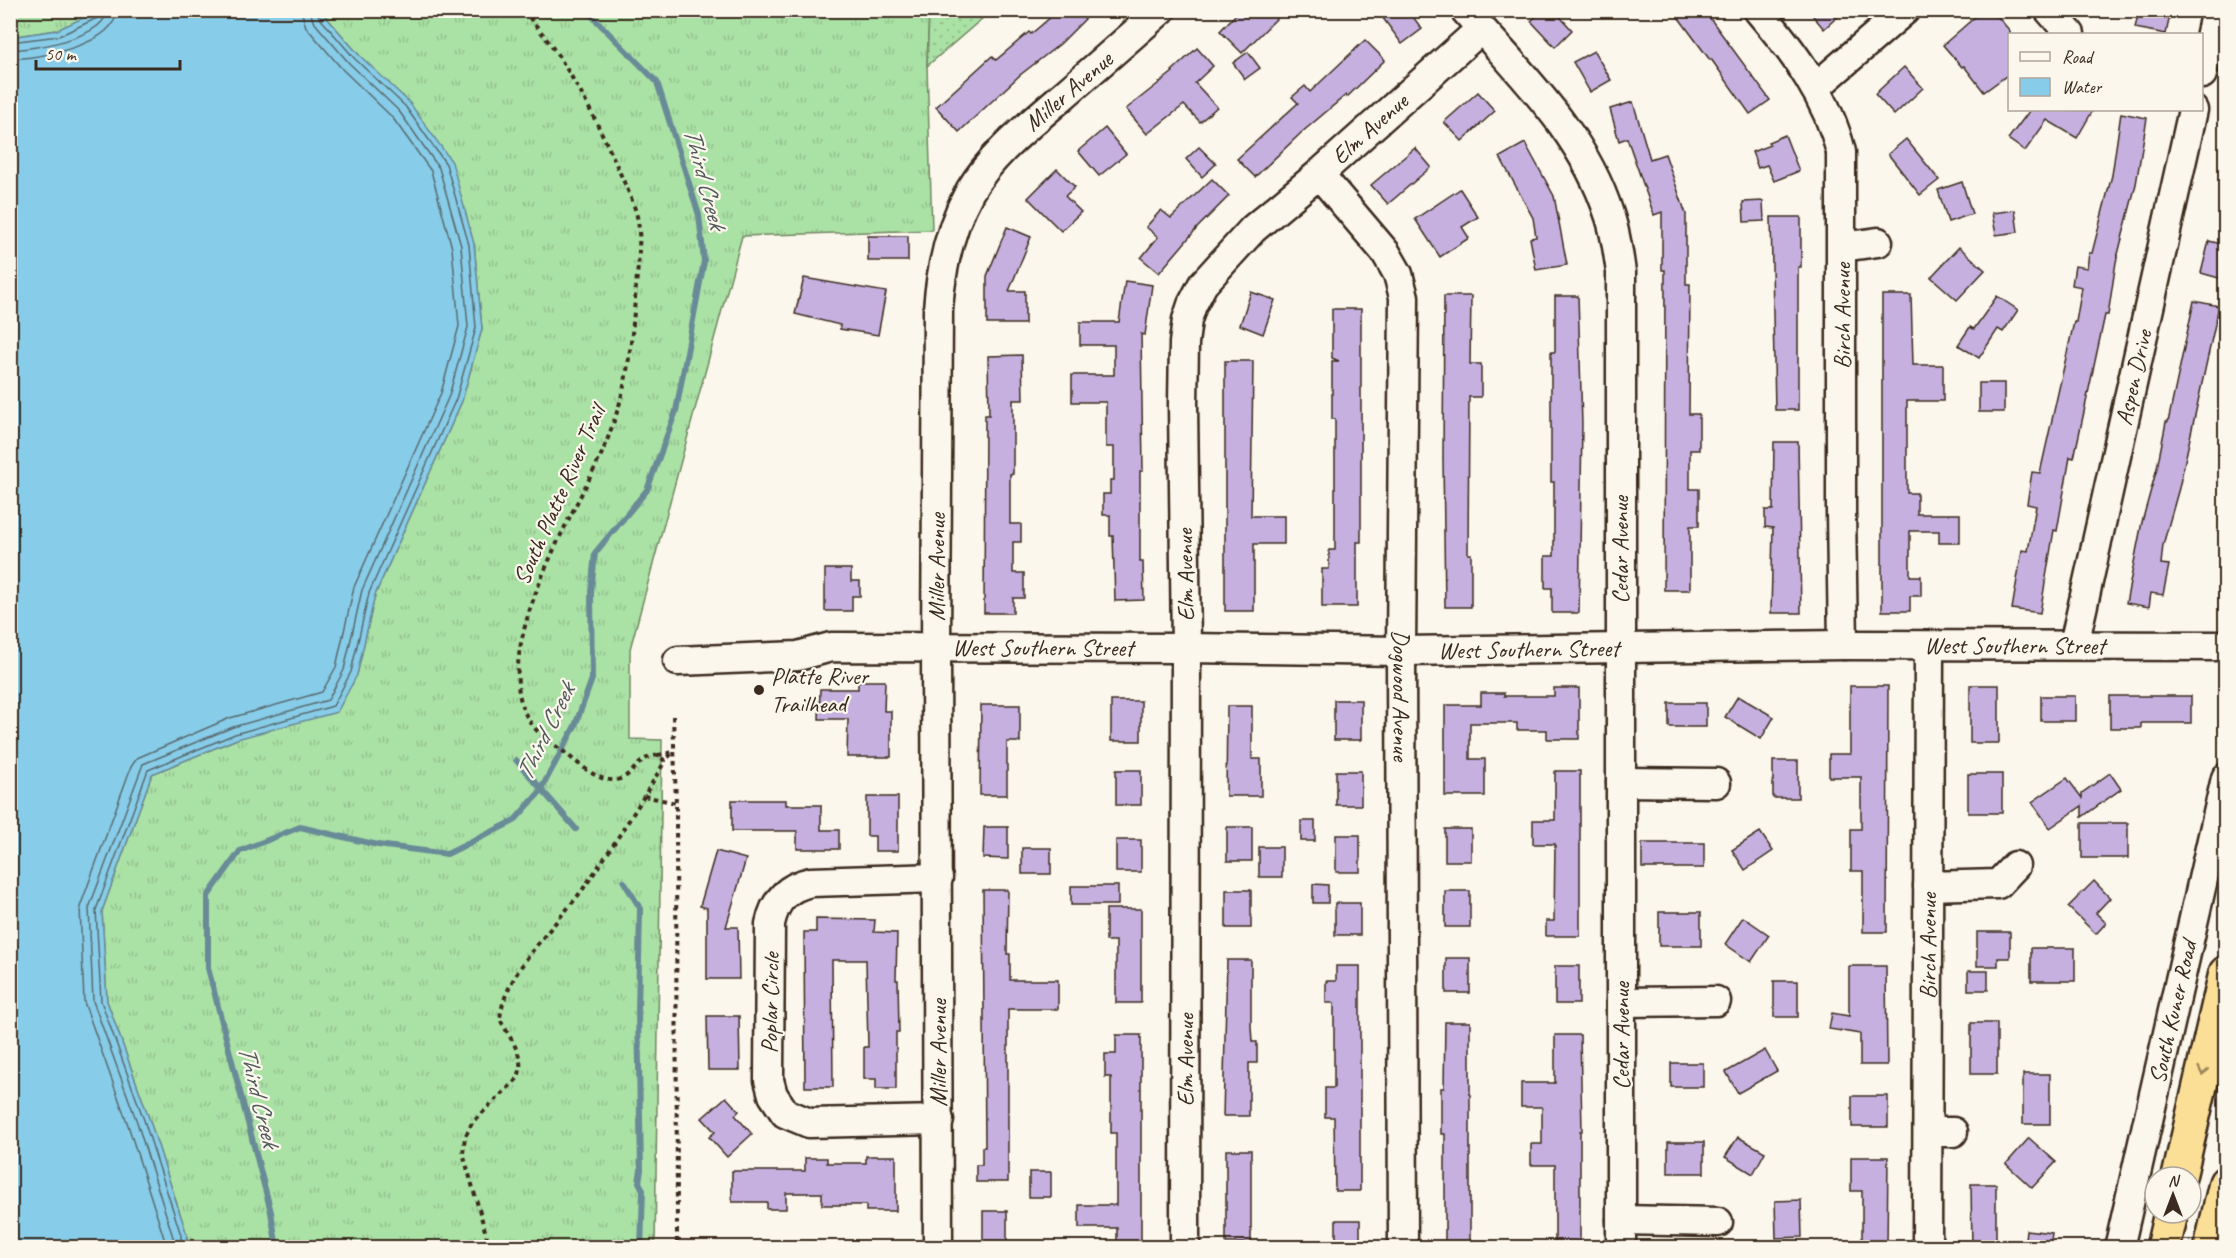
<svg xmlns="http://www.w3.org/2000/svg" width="2236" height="1258" font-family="Caveat,sans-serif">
  <defs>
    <pattern id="grass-tufts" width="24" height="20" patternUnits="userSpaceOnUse" patternTransform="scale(1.5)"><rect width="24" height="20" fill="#aae1a5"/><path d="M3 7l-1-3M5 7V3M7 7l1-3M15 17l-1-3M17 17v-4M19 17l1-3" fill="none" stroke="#93c18e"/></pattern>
    <pattern id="park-dots" width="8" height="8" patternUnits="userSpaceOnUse" patternTransform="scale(1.5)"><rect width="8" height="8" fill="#aae1a5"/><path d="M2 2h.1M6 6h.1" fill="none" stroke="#93c18e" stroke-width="1.8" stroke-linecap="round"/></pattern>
  </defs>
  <rect width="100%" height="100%" fill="#fbf7ec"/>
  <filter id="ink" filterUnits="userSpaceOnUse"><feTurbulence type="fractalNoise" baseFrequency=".0167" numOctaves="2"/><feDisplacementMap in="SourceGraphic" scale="12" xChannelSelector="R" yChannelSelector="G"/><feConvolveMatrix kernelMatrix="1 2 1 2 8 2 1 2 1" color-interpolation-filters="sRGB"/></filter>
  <g filter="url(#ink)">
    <g fill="url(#grass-tufts)" stroke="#728662" stroke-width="1.5">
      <polygon points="10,11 100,11 57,30 11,37"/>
      <polygon points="321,11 929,11 927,66 932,230 742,236 630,649 630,739 662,740 655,1247 187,1247 187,1235 149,1118 107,1001 102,911 152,774 237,739 357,675 375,595 462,401 482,329 474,244 359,55"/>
    </g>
    <polygon fill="url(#park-dots)" stroke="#728662" stroke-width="1.5" points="929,11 929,10 991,11 927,66"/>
    <polygon fill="#87cce8" stroke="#698b97" stroke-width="1.5" points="100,10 321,11 359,55 409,102 452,162 474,244 482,329 462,401 375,595 357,675 337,712 237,739 152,774 102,911 107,1001 149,1118 187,1235 187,1247 11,1247 11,37 57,30"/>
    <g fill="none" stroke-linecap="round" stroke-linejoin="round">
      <g stroke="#596b6f" stroke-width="1.5">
        <polyline points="10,42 59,36 97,18 100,10"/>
        <path d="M10 50C33 49 106 38 107 10"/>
        <path d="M10 59C38 58 115 46 117 10"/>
        <polyline points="165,1248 164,1238 128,1125 84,1002 80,907 131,767 137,758 230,718 322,692 336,667 354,587 441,393 459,326 452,248 431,171 392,117 343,70 306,27 301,10"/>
        <polyline points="174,1248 173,1237 137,1122 93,1001 89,908 143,764 233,727 328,700 344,670 362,590 449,396 468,327 461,246 439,168 399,111 349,63 313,21 310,10"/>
        <polyline points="181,1248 181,1235 144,1120 101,1001 96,910 148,770 235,734 333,706 351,672 369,593 456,399 476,328 469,245 446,164 405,106 355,59 319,17 317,10"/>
      </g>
      <g stroke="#698b97" stroke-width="6">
        <polyline points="516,760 576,829"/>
        <polyline points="624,882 640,908 638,1012 641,1170 639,1182 643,1190 641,1248"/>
        <polyline points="277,1248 271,1212 208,968 208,896 240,851 300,827 378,845 447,854 514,821 539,793 575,726 592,679 591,592 595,553 647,490 676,411 704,261 699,215 657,82 586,10"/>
      </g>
    </g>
    <g fill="#c5b0e0" stroke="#3b2a1e" stroke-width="1.5">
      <polygon points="1059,10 1094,10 1060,44 1020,75 959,132 936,107 992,56 996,60 1029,32 1031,34"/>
      <polygon points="1240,10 1285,10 1242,53 1220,31"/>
      <polygon points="1377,10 1408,10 1422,29 1402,44"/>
      <polygon points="1543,10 1554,10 1572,30 1555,47 1531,21"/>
      <polygon points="1673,10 1704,10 1770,100 1750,114 1711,59 1710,60"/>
      <polygon points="1808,10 1845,10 1824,29"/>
      <polygon points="1983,10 1992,10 2010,31 2010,73 1984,92 1964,66 1962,67 1943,45"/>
      <polygon points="2139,10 2171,10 2166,34 2135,28"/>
      <polygon points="1365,40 1385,60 1347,97 1346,95 1301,133 1255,177 1237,159 1298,103 1292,97 1305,86 1310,92"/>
      <polygon points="1197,48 1213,66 1195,83 1217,107 1200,122 1184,105 1147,134 1126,109 1173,72 1172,71"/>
      <polygon points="1594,51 1611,80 1590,92 1573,62"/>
      <polygon points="1248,52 1260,68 1245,79 1233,63"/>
      <polygon points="1904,67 1923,88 1894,115 1875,94"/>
      <polygon points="1478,92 1495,111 1462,141 1444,122"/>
      <polygon points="1633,102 1650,159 1665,154 1686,214 1686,284 1690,284 1689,414 1699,414 1699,450 1690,450 1690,489 1699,489 1699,526 1690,526 1690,590 1664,590 1665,270 1662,270 1662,212 1654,215 1627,138 1619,141 1610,109"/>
      <polygon points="2030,110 2093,110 2077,138 2047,120 2025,151 2008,139"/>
      <polygon points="2121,113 2147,118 2136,184 2116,262 2108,315 2105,315 2074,458 2070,457 2057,531 2054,530 2040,613 2012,609 2022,550 2028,551 2036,506 2027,504 2032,472 2040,473 2074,322 2076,322 2082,287 2072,285 2075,266 2087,268 2089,253 2092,253 2112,175"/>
      <polygon points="1105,128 1126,154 1099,176 1078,151"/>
      <polygon points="1785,135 1799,171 1774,181 1767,165 1758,168 1752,152 1770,145 1768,142"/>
      <polygon points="1906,139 1939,180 1920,195 1888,154"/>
      <polygon points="1525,143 1554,196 1567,265 1536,270 1530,238 1536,237 1533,218 1500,157"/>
      <polygon points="1199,147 1216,164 1202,177 1186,159"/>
      <polygon points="1415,148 1431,167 1388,204 1371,185"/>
      <polygon points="1057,169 1075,187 1065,196 1081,212 1061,231 1028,198"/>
      <polygon points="1212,179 1229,196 1198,227 1159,273 1141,258 1158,237 1146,227 1161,210 1171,218"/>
      <polygon points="1962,182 1972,214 1948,222 1938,190"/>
      <polygon points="1460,189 1478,217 1462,227 1469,238 1440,257 1415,219"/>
      <polygon points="1763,201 1764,221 1744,222 1743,202"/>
      <polygon points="2015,210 2018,232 1996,235 1992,213"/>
      <polygon points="1771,217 1801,217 1801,267 1798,267 1798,410 1775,410"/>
      <polygon points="1007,227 1031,237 1009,291 1025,291 1025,324 987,324 987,276"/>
      <rect x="868" y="236" width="40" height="25"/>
      <polygon points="2209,241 2226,245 2226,280 2201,273"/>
      <polygon points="1959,247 1985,270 1957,300 1931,277"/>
      <polygon points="804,278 886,292 878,335 840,329 840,325 795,314"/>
      <polygon points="1125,281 1152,285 1145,335 1141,334 1143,471 1140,471 1140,562 1143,562 1144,600 1115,601 1113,536 1110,536 1110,515 1103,515 1103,494 1110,494 1110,480 1114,480 1114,447 1106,447 1106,402 1072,402 1072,375 1114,375 1114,345 1080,345 1080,322 1119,322"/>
      <polygon points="1251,292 1275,300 1263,334 1240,325"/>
      <polygon points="1882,295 1911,295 1913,365 1943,365 1943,401 1907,401 1907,493 1917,493 1917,514 1960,514 1960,543 1939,543 1939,531 1910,531 1910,576 1921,576 1921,596 1910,596 1910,611 1882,611"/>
      <polygon points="1444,296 1471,296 1470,364 1481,364 1481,397 1469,397 1468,554 1471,554 1471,607 1445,607 1443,459"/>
      <polygon points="1555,296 1578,296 1582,424 1579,613 1552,613 1552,588 1545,588 1545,556 1554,556 1554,482 1551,482 1551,352 1555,352"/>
      <polygon points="1997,296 2018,310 2003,332 1998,329 1979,358 1958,345 1970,327 1974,329"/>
      <polygon points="2194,301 2219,306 2179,488 2163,545 2161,564 2169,565 2163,595 2151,593 2149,607 2126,603 2142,522 2157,468 2166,422 2168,422"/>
      <polygon points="1332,309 1361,309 1361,542 1357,542 1357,607 1322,607 1322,569 1329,569 1329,550 1335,550 1335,419 1332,419 1332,361 1339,361 1332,358"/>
      <polygon points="1022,355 1023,400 1013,400 1013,474 1010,474 1010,524 1021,524 1021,542 1013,542 1013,573 1024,573 1024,598 1013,598 1013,613 984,613 985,415 989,415 988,356"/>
      <polygon points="1225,361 1253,361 1251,516 1284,516 1284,544 1254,544 1254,611 1225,611"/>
      <rect x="1979" y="383" width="25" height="29"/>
      <polygon points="1774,442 1798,442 1801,613 1771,613 1773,528 1765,527 1765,510 1773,510"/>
      <polygon points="825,569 851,569 851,581 860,581 860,596 852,596 852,611 825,611"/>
      <polygon points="858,681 885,681 884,711 891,711 891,757 847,757 848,719 819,719 820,689 858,689"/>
      <rect x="1970" y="685" width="29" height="58"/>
      <polygon points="1850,686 1888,686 1887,932 1863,932 1863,871 1851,871 1851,829 1861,829 1861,777 1829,777 1829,754 1850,754"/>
      <polygon points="1554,688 1579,688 1579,739 1547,739 1547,730 1517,730 1517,723 1470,723 1470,759 1485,759 1485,796 1445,796 1445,705 1481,705 1481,693 1504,693 1504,696 1554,696"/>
      <polygon points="1738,696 1774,717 1761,739 1725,717"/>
      <rect x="2041" y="696" width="34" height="25"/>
      <polygon points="2110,696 2191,696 2191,723 2141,723 2141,728 2110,728"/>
      <rect x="1334" y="700" width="27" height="40"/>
      <rect x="1111" y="701" width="30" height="40"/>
      <rect x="1669" y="703" width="37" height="24"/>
      <polygon points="981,705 1020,705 1020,742 1007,742 1007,795 980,795"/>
      <polygon points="1227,706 1252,706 1252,759 1261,759 1261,796 1226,796"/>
      <rect x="1773" y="761" width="25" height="37"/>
      <rect x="1116" y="770" width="25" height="35"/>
      <rect x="1336" y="771" width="25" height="34"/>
      <polygon points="1555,771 1580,771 1580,936 1546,936 1546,921 1554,921 1555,844 1533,844 1533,820 1555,820"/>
      <polygon points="2110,773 2121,789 2082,817 2082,806 2050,828 2032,802 2067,778 2082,798 2082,793"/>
      <rect x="1968" y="774" width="34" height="39"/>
      <polygon points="867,797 898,797 898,851 875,851 875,836 867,836"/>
      <polygon points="732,800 786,800 786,805 821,805 821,830 839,830 839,849 797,849 797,831 732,831"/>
      <rect x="1301" y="821" width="14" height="20"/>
      <rect x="2082" y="823" width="46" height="35"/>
      <polygon points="984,827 1008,827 1008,859 983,858"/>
      <rect x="1227" y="827" width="25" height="34"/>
      <rect x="1445" y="829" width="26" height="32"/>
      <polygon points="1760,832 1773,851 1745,870 1732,850"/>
      <rect x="1336" y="835" width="24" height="37"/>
      <rect x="1116" y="840" width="25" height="32"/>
      <rect x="1642" y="843" width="62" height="25"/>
      <rect x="1259" y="847" width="23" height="30"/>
      <rect x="1022" y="848" width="29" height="26"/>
      <polygon points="716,851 746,859 726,927 738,927 739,979 707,979 707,908 700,906"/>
      <polygon points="2094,881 2110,898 2096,913 2106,923 2096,934 2068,907"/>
      <polygon points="1313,884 1328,885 1328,903 1313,903"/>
      <rect x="1071" y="886" width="47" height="19"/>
      <polygon points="983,890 1008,890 1007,954 1010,954 1010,980 1058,980 1058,1009 1008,1009 1008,1182 976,1182 976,1165 982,1165 982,1147 985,1147"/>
      <rect x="1226" y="890" width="25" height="38"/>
      <rect x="1445" y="891" width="25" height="36"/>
      <rect x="1335" y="903" width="25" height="32"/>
      <polygon points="1106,909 1141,909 1141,1003 1116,1003 1116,941 1106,941"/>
      <rect x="1659" y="912" width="42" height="34"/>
      <polygon points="1743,917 1769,935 1751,962 1725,944"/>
      <polygon points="816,919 875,920 874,932 897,933 896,980 898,980 899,1032 896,1032 896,1089 876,1089 876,1079 864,1079 864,1047 868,1047 866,960 832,960 833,1087 805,1087 804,932 816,932"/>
      <polygon points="1977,932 2010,932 2010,958 1998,958 1998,966 1977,966"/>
      <rect x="2031" y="948" width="44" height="33"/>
      <rect x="1446" y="958" width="24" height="35"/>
      <polygon points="1227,960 1251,960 1251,1026 1252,1042 1257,1042 1257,1063 1249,1063 1249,1116 1223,1116"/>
      <polygon points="1336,966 1360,966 1360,1191 1335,1191 1334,1117 1325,1117 1325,1088 1334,1088 1334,1003 1326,1003 1326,981 1336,981"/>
      <rect x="1555" y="966" width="24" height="38"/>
      <polygon points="1849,966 1886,966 1887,1065 1860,1065 1860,1034 1829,1029 1832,1013 1849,1016"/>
      <rect x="1968" y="971" width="20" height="19"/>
      <rect x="1774" y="981" width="24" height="36"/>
      <polygon points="707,1016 739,1016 740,1070 708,1070"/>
      <polygon points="1445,1022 1470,1022 1470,1243 1445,1243 1445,1134 1441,1134 1441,1088 1444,1088"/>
      <rect x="1971" y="1023" width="26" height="51"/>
      <polygon points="1116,1035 1141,1035 1141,1248 1117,1248 1117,1228 1079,1228 1079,1205 1116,1205 1116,1133 1111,1133 1111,1077 1105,1077 1105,1054 1116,1054"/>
      <polygon points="1555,1035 1580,1035 1582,1131 1580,1131 1580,1248 1555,1248 1555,1165 1531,1165 1531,1144 1542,1144 1542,1107 1521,1107 1521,1083 1555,1083"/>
      <polygon points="1765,1050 1777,1071 1738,1093 1726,1072"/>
      <rect x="1671" y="1063" width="32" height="24"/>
      <rect x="2023" y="1074" width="27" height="50"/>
      <rect x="1852" y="1096" width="36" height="31"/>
      <polygon points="726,1097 739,1111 735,1115 752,1134 727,1157 709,1137 715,1132 702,1118"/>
      <polygon points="1738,1137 1765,1152 1753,1174 1725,1157"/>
      <polygon points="2029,1138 2056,1162 2032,1188 2006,1164"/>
      <rect x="1668" y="1142" width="36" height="31"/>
      <rect x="1226" y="1150" width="25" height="93"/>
      <polygon points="866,1156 896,1156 896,1211 866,1211 866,1205 822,1205 822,1193 786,1193 786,1209 767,1209 767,1202 732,1202 732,1171 805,1171 805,1158 827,1158 827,1163 866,1163"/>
      <polygon points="1851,1157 1888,1157 1887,1248 1862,1248 1862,1191 1851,1191"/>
      <rect x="1029" y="1172" width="22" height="25"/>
      <polygon points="1971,1184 1996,1184 1996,1248 1972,1248"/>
      <polygon points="1801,1200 1802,1237 1776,1238 1775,1201"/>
      <rect x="983" y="1211" width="24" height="32"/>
      <rect x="1336" y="1220" width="24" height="28"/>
      <polygon points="2026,1230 2052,1233 2050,1248 2024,1248"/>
    </g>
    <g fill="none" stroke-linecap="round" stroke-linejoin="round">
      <defs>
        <g id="minor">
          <path d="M1465 10C1520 74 1583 132 1609 214 1616 233 1618 253 1621 272V1248"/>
          <path d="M1758 10C1794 52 1828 98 1841 152V511L1843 645"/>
          <polyline points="2049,10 2070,34"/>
          <polyline points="2202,74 2216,10"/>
          <polyline points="1815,88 1905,10"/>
          <path id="s1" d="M1319 174 1386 253 1398 274 1404 297 1401 651 1403 1248"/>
          <polyline points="1842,247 1878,242"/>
          <path id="s2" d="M2074 645 2193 110"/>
          <path id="s3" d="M678 661 798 656 831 647 1186 648 1401 651 1843 645 2226 646"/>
          <polyline points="1621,782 1716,783"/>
          <path d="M938 878 811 882C787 887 775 900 770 924L769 1080 773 1095 785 1113 809 1123 939 1120"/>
          <polyline points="1928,886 1998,884 2015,866"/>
          <polyline points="1621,1002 1716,1001"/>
          <polyline points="1928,1132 1953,1132"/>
          <polyline points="1621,1220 1718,1222"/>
          <path id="s4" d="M938 1248 936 648 938 309C941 268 950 227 970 191 992 154 1026 128 1058 100 1093 70 1127 40 1161 10"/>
          <path id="s5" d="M1185 1248 1186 648 1183 404 1184 343 1187 320 1192 305 1203 284 1253 229 1319 174 1481 29"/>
          <path id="s6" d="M1927 1248 1929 646"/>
          <path id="s7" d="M2119 1248 2226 778"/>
        </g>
        <g id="highway">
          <polyline points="2179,1177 2226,973"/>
          <polyline points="2163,1248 2171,1213"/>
          <polyline points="2211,1248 2226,1183"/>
        </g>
      </defs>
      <use href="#minor" stroke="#3b2a1e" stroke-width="33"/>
      <use href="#highway" stroke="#3b2a1e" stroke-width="38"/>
      <g stroke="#3b2a1e" stroke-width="4" stroke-dasharray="4.5 4.5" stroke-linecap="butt">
        <polyline points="673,716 676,803 677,1248"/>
        <polyline points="658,755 673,752 665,761"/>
        <polyline points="644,796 676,803"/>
        <path d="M490 1248 463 1153 465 1137 472 1123 517 1079C528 1058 509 1038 500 1019 504 972 556 926 583 889 612 848 640 804 665 761L658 755C654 756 648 757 645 759 633 767 628 781 611 780 593 779 574 759 560 749 550 742 540 735 532 725 483 658 573 516 602 453 608 439 613 424 618 409 630 370 633 326 636 285 638 267 640 248 639 230 638 210 628 191 620 173 595 116 565 57 523 10"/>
      </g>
      <use href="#minor" stroke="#fbf7ec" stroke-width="28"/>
      <use href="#highway" stroke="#fbdf96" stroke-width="33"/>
    </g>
    <defs><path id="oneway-chevron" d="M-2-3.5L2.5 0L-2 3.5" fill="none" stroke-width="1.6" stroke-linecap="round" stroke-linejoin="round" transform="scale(1.5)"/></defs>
    <use stroke="#9b845a" href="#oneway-chevron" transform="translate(2203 1071) rotate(103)"/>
  </g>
  <circle fill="#3b2a1e" stroke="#fbf7ec" stroke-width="2" cx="759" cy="690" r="6"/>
  <g text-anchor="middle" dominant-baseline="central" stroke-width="4.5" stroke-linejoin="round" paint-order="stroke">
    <g font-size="24" fill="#3b2a1e" stroke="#fbf7ec">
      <text stroke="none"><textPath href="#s4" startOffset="1203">Miller Avenue</textPath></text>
      <text stroke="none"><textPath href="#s5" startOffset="1196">Elm Avenue</textPath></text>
      <text transform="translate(1842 316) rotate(-90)">Birch Avenue</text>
      <text stroke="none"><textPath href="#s2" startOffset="274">Aspen Drive</textPath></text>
      <text transform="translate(559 495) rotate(-66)">South Platte River Trail</text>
      <text transform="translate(1620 550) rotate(-90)">Cedar Avenue</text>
      <text stroke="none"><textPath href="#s4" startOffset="681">Miller Avenue</textPath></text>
      <text transform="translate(1185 575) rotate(-91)">Elm Avenue</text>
      <text stroke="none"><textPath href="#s3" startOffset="1338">West Southern Street</textPath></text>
      <text stroke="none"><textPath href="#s3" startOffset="366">West Southern Street</textPath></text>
      <text stroke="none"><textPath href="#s3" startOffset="852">West Southern Street</textPath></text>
      <text stroke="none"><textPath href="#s1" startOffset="550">Dogwood Avenue</textPath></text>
      <text stroke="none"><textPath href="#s6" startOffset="302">Birch Avenue</textPath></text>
      <text transform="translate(770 1003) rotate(-89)">Poplar Circle</text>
      <text stroke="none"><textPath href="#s7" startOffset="242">South Kuner Road</textPath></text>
      <text transform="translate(1621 1036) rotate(-90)">Cedar Avenue</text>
      <text transform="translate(938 1053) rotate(-90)">Miller Avenue</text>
      <text stroke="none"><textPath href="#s5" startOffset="188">Elm Avenue</textPath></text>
    </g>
    <g font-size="24" fill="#3b2a1e" stroke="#fbf7ec" text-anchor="start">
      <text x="771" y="676">Platte River<tspan x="771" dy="28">Trailhead</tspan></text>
    </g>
    <g font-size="26" font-style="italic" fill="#525b5b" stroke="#fbf7ec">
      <text transform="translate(705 178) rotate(75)">Third Creek</text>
      <text transform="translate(545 732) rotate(-64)">Third Creek</text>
      <text transform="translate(259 1096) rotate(76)">Third Creek</text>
    </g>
  </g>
  <rect width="2236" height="1258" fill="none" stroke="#fbf7ec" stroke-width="36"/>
  <rect x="18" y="18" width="2200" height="1222" fill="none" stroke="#3b2a1e" stroke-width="2" filter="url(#ink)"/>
  <rect x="2008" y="33" width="195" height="78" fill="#fbf7ec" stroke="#aea59a" stroke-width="1.5"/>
  <rect x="2020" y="52" width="30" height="9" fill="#fbf7ec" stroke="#aea59a" stroke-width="1.5"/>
  <text x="2062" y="63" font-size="18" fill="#3b2a1e">Road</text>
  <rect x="2020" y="78" width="30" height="18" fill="#87cce8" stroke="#aea59a" stroke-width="1.5"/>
  <text x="2062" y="93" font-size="18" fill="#3b2a1e">Water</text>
  <g transform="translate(2173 1195)"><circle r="28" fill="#fbf7ec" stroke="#aea59a" stroke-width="1.5"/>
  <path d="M0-4.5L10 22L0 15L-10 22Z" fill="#3b2a1e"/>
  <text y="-9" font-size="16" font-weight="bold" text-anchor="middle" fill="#3b2a1e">N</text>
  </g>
  <path d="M36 60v9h144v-9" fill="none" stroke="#3b2a1e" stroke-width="3"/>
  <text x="45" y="60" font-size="18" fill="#3b2a1e" stroke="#fbf7ec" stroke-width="4.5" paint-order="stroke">50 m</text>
</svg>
